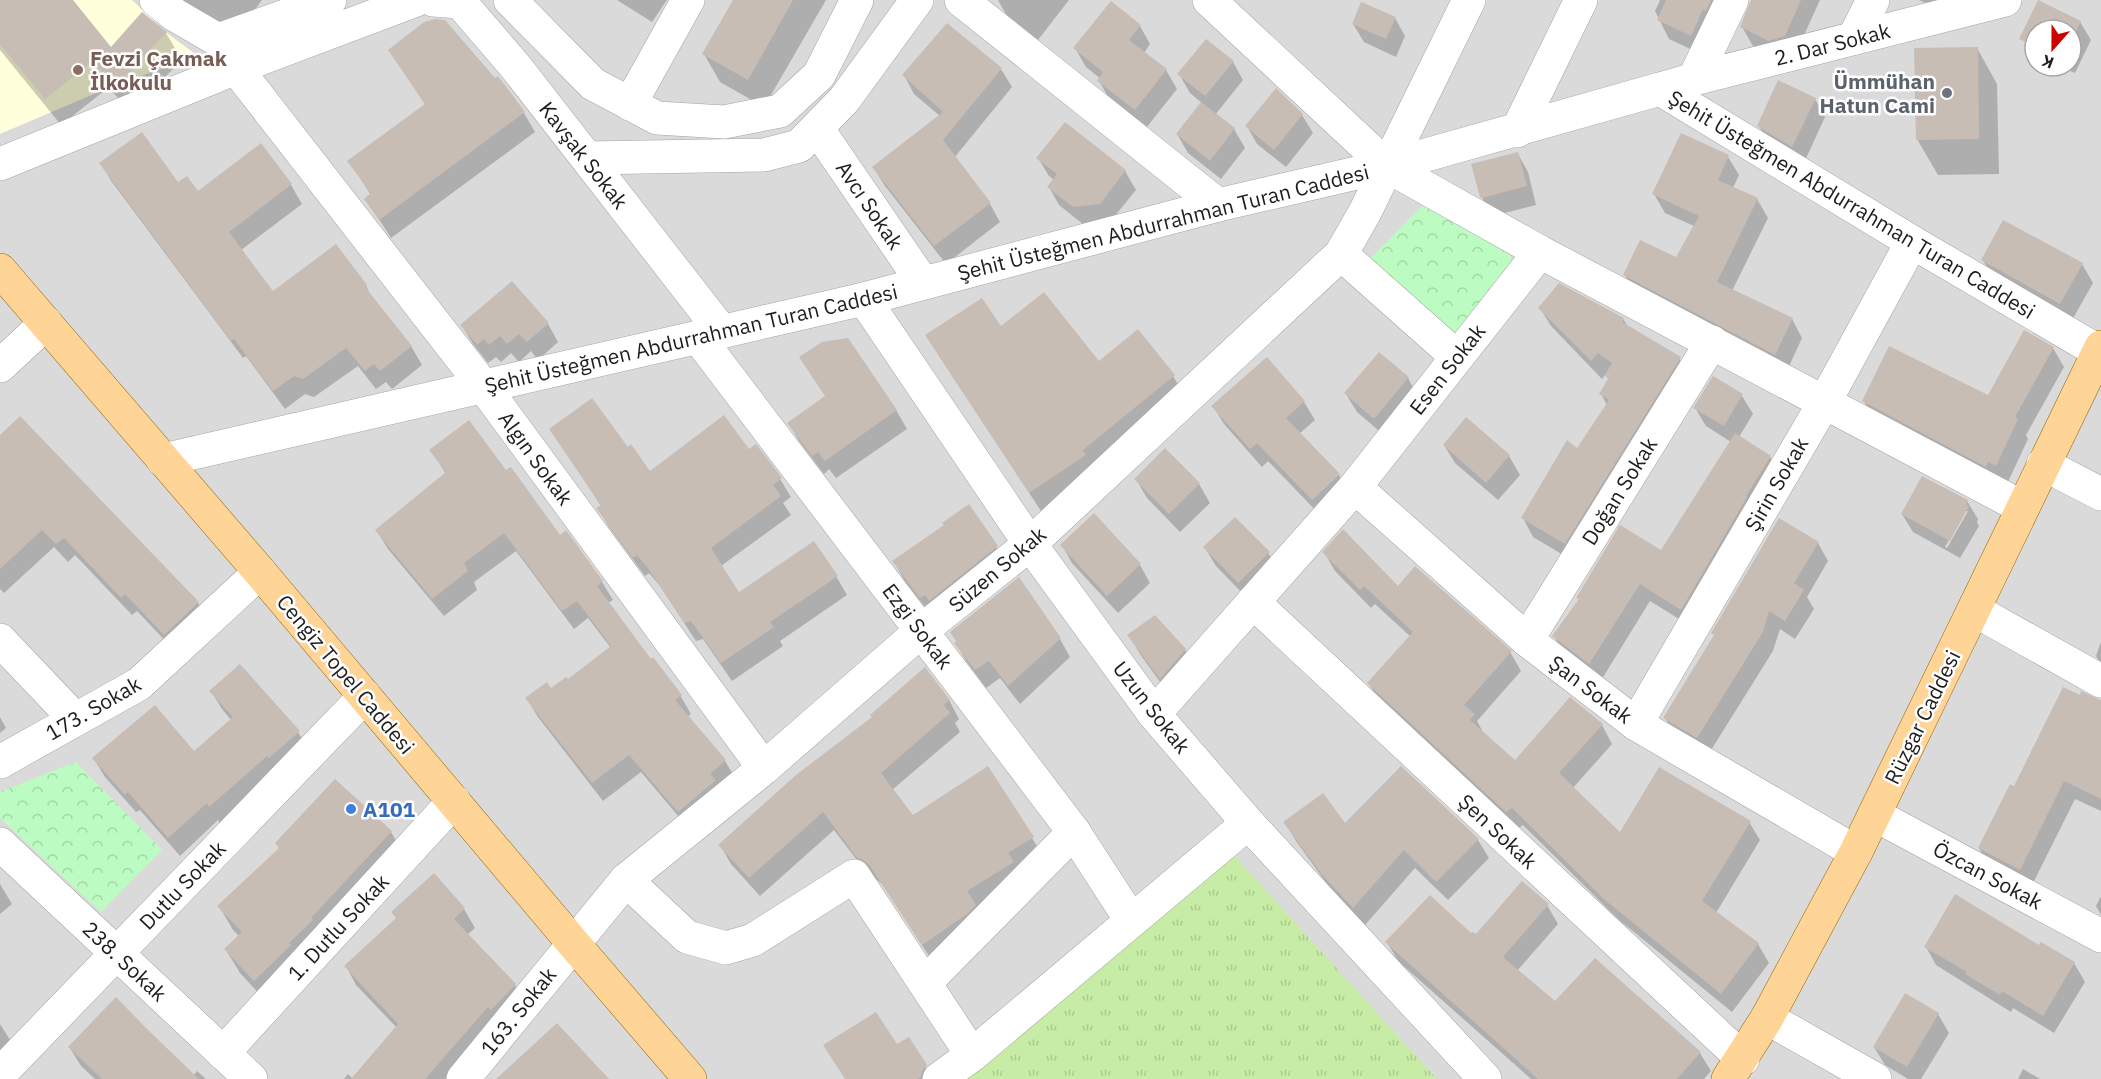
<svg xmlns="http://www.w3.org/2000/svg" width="2101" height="1079" font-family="'IBM Plex Sans',sans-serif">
  <defs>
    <pattern id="grass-tufts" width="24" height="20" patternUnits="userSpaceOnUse" patternTransform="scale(1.5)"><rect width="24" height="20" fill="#c7eca5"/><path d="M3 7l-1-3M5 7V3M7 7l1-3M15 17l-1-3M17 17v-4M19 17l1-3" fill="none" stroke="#aaca8e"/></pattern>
    <pattern id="park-crowns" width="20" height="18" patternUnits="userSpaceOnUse" patternTransform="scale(1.5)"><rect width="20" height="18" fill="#bcfcc2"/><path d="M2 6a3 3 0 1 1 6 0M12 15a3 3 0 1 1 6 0" fill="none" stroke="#a1d8a6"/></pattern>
  </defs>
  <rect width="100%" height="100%" fill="#efebe2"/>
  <path fill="#dbdada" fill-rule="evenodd" d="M0 0H2101V1079H0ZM2035 30H2071V66H2035Z"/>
  <polygon fill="#ffffdb" points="0,0 132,0 167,33 198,56 115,85 0,134"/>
  <polygon fill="url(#grass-tufts)" points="1232,853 1437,1079 965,1079"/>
  <g fill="url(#park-crowns)">
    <polygon points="1422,206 1435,210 1510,255 1512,265 1455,336 1368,261"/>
    <polygon points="76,762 162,850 101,912 0,818 0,792"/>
  </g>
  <g fill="#0003" fill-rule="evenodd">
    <polygon points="0,0 71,0 111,49 142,14 166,33 182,60 147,95 140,119 108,88 61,125 0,50"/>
    <polygon points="180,0 262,0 231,43"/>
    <polygon points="617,0 667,0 652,22"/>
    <polygon points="735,0 826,0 764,107 720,82 704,54"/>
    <polygon points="998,0 1069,0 1038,40 1007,16"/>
    <polygon points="1660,0 1719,0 1701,54 1669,39 1655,11"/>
    <polygon points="1755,0 1820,0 1795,55 1781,59 1753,46 1742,27"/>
    <polygon points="1919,0 1953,0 1947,13"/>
    <polygon points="2039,2 2080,22 2091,40 2075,73 2059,66 2071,66 2071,30 2035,30 2035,55 2023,35"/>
    <polygon points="1395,18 1405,36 1396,57 1364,42 1353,24"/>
    <polygon points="1140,26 1150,44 1144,53 1166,70 1177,89 1146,128 1110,100 1099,81 1101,79 1086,67 1075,48"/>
    <polygon points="1977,48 1997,84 1999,174 1938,175 1917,139"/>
    <polygon points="390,50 494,80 498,78 524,113 535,132 391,238 366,199 371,195 349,161 426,106"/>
    <polygon points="1233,62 1243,80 1215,115 1234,129 1245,148 1221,179 1188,153 1177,134 1202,103 1190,93 1179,74"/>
    <polygon points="1001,69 1012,87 954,158 990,204 1000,222 946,264 885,186 874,168 940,116 914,94 904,75"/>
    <polygon points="1815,99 1825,117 1803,165 1769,144 1759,126"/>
    <polygon points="1302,115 1313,133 1286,167 1257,144 1247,126"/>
    <polygon points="1065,124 1125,171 1136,190 1110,222 1084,225 1059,205 1049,187 1054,180 1049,176 1038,158"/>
    <polygon points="261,145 291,185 302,204 241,250 273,293 366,286 373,300 411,346 422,365 392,389 386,382 376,389 358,366 314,397 305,394 285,409 246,356 243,358 112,182 101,164 178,184 198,194"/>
    <polygon points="1518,154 1528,172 1536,205 1493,216 1481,196"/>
    <polygon points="1728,157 1739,175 1733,188 1757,199 1768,218 1732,291 1792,319 1802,338 1786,373 1635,293 1625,275 1676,259 1694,226 1665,213 1654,194"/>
    <polygon points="1983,260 2082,264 2093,283 2071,322 1993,279"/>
    <polygon points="512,283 548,324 558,342 538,360 531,351 519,362 511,353 501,362 496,357 488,363 473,344 462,326"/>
    <polygon points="1540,308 1623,319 1629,328 1679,358 1690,377 1575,562 1533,537 1523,518 1577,450 1607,405 1601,394 1609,380 1606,374 1602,379 1551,326"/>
    <polygon points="1000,329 1099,363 1173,376 1184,394 1095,474 1041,511 938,354"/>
    <polygon points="2025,332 2053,348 2064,367 2026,435 2028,439 2007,484 1874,420 1864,401 1989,397"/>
    <polygon points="1408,378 1418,397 1385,436 1357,412 1346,394"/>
    <polygon points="1713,378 1742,396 1753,414 1739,437 1770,457 1781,475 1692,627 1650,601 1600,682 1565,654 1554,636 1661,552 1731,442 1706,426 1695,408"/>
    <polygon points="1304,402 1315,420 1299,434 1339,475 1349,494 1323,518 1268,461 1262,467 1224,424 1213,406"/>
    <polygon points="896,410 907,429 836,478 829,469 824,474 799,441 789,423"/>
    <polygon points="20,418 198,603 209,621 176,652 137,611 132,615 75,555 68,562 54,547 4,593 0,589 0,437"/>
    <polygon points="551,429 628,449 650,473 749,451 780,479 791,497 783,503 791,515 721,566 739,594 836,576 847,595 780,641 783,646 732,681 703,639 696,641 660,586 649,573 645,576 609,527 598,508 601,506"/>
    <polygon points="1444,445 1509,456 1520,475 1498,500 1455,463"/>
    <polygon points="431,450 506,472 560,537 602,582 613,600 608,603 651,661 680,695 691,714 687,717 725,761 736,779 690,830 641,772 603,801 538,717 527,699 551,690 567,681 611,648 588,618 574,629 516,551 474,582 477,590 444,616 388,549 377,531 446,474"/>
    <polygon points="1165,450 1199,484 1210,503 1180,532 1147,498 1136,479"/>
    <path d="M1967 501 1978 519 1977 522 1979 526 1960 558 1913 532 1902 514ZM1965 511H1968L1947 548 1945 547Z"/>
    <polygon points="1818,543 1828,561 1807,597 1814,609 1795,639 1780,629 1773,651 1708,755 1676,736 1665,718"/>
    <polygon points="1062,545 1140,565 1150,583 1118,613 1072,563"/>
    <polygon points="996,547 1007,565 932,616 904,580 894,561"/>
    <polygon points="1205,548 1268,553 1279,571 1249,600 1216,566"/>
    <polygon points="1324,552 1398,588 1510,652 1521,671 1477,721 1484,734 1515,762 1602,725 1612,744 1573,788 1621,834 1749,822 1760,840 1716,913 1758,944 1769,963 1732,1012 1618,919 1523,825 1517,830 1379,701 1369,683 1411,637 1375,604 1371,608 1335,571"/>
    <polygon points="1155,617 1185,650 1196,669 1171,697 1140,654 1129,635"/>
    <polygon points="1060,639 1070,657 1020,704 1000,678 986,688 966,661 956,643"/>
    <polygon points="2101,642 2101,665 2096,656"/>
    <polygon points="211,691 298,732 309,751 221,825 218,820 180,856 140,810 136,812 105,777 94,759 194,754 231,720 222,709"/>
    <polygon points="949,700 959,719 955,723 960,732 892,790 913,817 1032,838 1043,856 933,962 882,884 875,878 869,876 834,830 760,896 731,864 720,845"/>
    <polygon points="2101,708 2101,811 2075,799 2031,887 1990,867 1979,848 2015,788"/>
    <polygon points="0,717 6,728 0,733"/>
    <polygon points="1402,768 1478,840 1489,858 1448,900 1415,868 1365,925 1335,895 1296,841 1285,822 1345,825"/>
    <polygon points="335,781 391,832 405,856 268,1003 240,973 226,950 240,937 233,930 219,906 280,849"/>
    <polygon points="434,875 464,909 475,928 467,935 515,985 526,1004 452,1079 344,1079 348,1074 353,1079 397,1028 356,985 346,966 397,919"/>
    <polygon points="0,884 12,904 0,914"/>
    <polygon points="2101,896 2101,915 2096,906"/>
    <polygon points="1547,905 1558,924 1517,971 1555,1004 1595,960 1700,1053 1711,1071 1704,1079 1531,1079 1398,961 1387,942 1472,935 1476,936"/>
    <polygon points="1926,947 2039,947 2074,963 2085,982 2054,1033 2013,1008 2011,1012 1936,965"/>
    <polygon points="1938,1014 1949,1033 1921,1079 1908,1079 1885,1065 1874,1047"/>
    <polygon points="0,1024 12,1043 0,1056"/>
    <polygon points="896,1046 925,1066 933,1079 846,1079"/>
    <polygon points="70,1048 193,1076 197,1071 206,1079 95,1079 81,1066"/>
    <polygon points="2023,1069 2040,1079 2018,1079"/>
  </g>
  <g fill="#c7bdb5">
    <polygon points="0,0 73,0 111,47 142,12 167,32 130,70 143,86 124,93 92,62 45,99 0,44"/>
    <polygon points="733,0 793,0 748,80 702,54"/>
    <polygon points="1666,0 1711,0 1706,11 1703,9 1691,36 1657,20"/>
    <polygon points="1751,0 1801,0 1785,36 1769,41 1740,27"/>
    <polygon points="2038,0 2081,21 2071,42 2071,30 2035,30 2035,46 2019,39"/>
    <polygon points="1111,1 1141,25 1129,40 1167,69 1135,110 1097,81 1103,72 1073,48"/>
    <polygon points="1361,2 1396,17 1386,39 1352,24"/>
    <polygon points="435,19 445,20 495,78 498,76 525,112 379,220 364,199 371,193 347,161 425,104 388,50 424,22"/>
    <polygon points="947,23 1002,68 943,140 991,203 934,246 872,167 943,112 902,75"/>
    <polygon points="1206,39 1234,61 1205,96 1177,74"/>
    <polygon points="1978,47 1979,139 1916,140 1914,48"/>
    <polygon points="1778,80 1816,98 1792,147 1757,126"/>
    <polygon points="1276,88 1303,114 1274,150 1245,126"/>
    <polygon points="1201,102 1235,128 1210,161 1176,134"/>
    <polygon points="1065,122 1126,170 1100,204 1073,207 1047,187 1057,174 1036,158"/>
    <polygon points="142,132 178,182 187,176 198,191 261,143 292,184 229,232 255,267 273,291 336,244 367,285 365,287 412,346 380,371 374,364 365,371 346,348 303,379 294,376 273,391 234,339 231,341 99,163"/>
    <polygon points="1681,133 1729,155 1718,180 1758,198 1717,282 1793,318 1775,355 1623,275 1640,240 1676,257 1699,216 1652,194"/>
    <polygon points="1518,152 1527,186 1482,198 1480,197 1471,164"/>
    <polygon points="2003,220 2083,263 2060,304 1981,260"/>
    <polygon points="512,281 549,323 527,342 519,334 507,344 500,336 489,345 484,339 477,345 460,325"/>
    <polygon points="1559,283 1624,318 1622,322 1681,357 1565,544 1521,518 1567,440 1577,448 1609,400 1599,394 1608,379 1605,375 1612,363 1598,353 1591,361 1538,308"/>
    <polygon points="1044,292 1099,361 1138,329 1175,375 1083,450 1086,455 1029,493 925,335 982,298 1001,326"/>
    <polygon points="2024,330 2054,347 2015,417 2018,419 1996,466 1988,462 1986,467 1862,401 1889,346 1988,395"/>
    <polygon points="848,338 897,410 825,461 818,452 812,456 787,423 825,396 799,357 822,342"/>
    <polygon points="1379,352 1409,377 1374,419 1344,393"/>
    <polygon points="1267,357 1305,401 1286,418 1340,474 1312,500 1257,443 1250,449 1211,406"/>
    <polygon points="1713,376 1743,394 1724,426 1693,408"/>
    <polygon points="592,398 628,447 631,444 650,471 724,415 749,449 756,444 782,478 773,485 781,496 711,548 739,592 814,541 838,576 770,622 774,627 721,663 691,621 684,623 648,568 637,555 633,558 596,508 601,505 549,429"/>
    <polygon points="20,416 199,602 164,635 125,594 121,598 64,538 56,544 42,530 0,569 0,435"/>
    <polygon points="1466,417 1510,455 1486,483 1443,445"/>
    <polygon points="469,420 506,470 511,467 560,535 566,530 603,581 597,586 651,659 653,657 682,695 675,700 726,760 710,774 716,780 678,812 629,755 592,783 525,698 547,682 551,688 566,677 568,679 611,646 577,601 562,611 504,533 464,563 468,571 432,599 375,530 446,472 429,450"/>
    <polygon points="1735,433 1771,456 1746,496 1747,497 1681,610 1640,584 1589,664 1552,636 1579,599 1576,598 1620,525 1661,550"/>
    <polygon points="1165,448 1200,483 1169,514 1134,479"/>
    <polygon points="1922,476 1968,500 1966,504 1969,506 1950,541 1901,514"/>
    <polygon points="969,504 998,546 929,601 925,595 920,598 892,561 944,525 942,523"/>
    <polygon points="1094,513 1141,564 1107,596 1060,545"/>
    <polygon points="1235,517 1270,552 1238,583 1203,547"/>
    <polygon points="1779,518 1819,542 1794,583 1804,590 1785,621 1769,611 1763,632 1697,738 1663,718 1714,635 1711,633"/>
    <polygon points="1343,529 1398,586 1415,566 1512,651 1464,705 1475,714 1470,720 1515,760 1570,697 1603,724 1559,773 1620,832 1659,767 1751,821 1702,901 1759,943 1721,994 1605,900 1512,808 1506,812 1367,683 1413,632 1364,586 1360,590 1322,552"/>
    <polygon points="1019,577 1061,638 1008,686 989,661 975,670 954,643 956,641 950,632"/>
    <polygon points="1155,615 1186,649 1160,679 1127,635"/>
    <polygon points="240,664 300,731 269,758 267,756 209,807 207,803 168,838 128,792 125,795 92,758 155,705 194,751 233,717 209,691"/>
    <polygon points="925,667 950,700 944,705 950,713 881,773 913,815 988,766 1034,837 1008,853 1014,862 967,891 976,905 967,914 922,945 870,866 863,860 857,858 823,812 749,878 718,845 796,775 872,717 870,715"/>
    <polygon points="2063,687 2080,695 2081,691 2101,700 2101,799 2064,781 2020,870 1978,848 2010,784 2014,786"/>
    <polygon points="1401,766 1479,839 1436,882 1404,850 1353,908 1323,876 1283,822 1323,793 1345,823"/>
    <polygon points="335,779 392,831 311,918 313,920 289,943 291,945 254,981 224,949 242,932 217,906 279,848 275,843"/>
    <polygon points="434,873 465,908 454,919 516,984 491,1010 488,1007 425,1079 351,1079 398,1024 344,966 396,918 391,912"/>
    <polygon points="1522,881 1549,904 1503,957 1555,1001 1595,958 1701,1052 1677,1079 1538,1079 1385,942 1430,895 1471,933 1473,932 1476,934"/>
    <polygon points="1955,894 2039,945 2041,942 2075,962 2043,1016 2002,991 2000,995 1965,974 1967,972 1924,947"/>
    <polygon points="1905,993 1939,1013 1907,1067 1873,1047"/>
    <polygon points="116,997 147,1029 199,1079 102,1079 68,1047"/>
    <polygon points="876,1012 897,1044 909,1037 927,1065 922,1071 921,1077 917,1079 845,1079 823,1045"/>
    <polygon points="557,1023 609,1079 496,1079"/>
  </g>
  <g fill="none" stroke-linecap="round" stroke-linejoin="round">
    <defs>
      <g id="minor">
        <polyline points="156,0 175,15 218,40 330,0"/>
        <polyline points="433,0 460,2 515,66 722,332"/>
        <polyline points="510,0 593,84 657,118 724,122 780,111 819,75 857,0"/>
        <polyline points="961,0 1218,205"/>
        <polyline points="1209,0 1387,166 1540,252 2022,507"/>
        <polyline points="1854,38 1873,0"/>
        <polyline points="236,68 484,387 764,768"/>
        <polyline points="1694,79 1732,0"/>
        <polyline points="1660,89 1694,79 2005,0"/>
        <polyline points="630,104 688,0"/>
        <polyline points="817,128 923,283"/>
        <polyline points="1517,131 1581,0"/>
        <polyline points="587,158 764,155 799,146 844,100 917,0"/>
        <polyline points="0,164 236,68 416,0"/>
        <polyline points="1341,254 1457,357"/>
        <polyline points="864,299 1030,544 1154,714 1248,823 1485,1079"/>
        <polyline points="698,337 1074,832 1131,920"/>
        <polyline points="0,366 46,323"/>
        <polyline points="163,460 864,299 1218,205 1387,166 1660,89 1912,242 2101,353"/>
        <polyline points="2043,464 2101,494"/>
        <polyline points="1355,487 1527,640 1636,724 1856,852"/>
        <polyline points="1253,602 1743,1059"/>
        <polyline points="1974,610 2101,681"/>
        <polyline points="0,640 75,719"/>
        <polyline points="1527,640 1712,342"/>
        <polyline points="1154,714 1355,487 1540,252"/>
        <polyline points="1636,724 1824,403 1912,242"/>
        <polyline points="0,762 139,684 260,572"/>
        <polyline points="1875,815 2101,936"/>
        <polyline points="0,844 251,1079"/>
        <polyline points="626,880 687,937 726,948 753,940 854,876 972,1055"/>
        <polyline points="925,983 1074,832"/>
        <polyline points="1767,1018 1875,1079"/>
        <polyline points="223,1053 454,801"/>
        <polyline points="0,1074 365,696"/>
        <polyline points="463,1079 626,880 764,768 921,631 1030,544 1341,254 1365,212 1469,0"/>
        <polyline points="939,1079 972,1055 1248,823"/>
      </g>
      <g id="major">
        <polyline points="0,270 260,572 573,943 690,1079"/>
        <polyline points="1728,1079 1767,1018 1856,852 2101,347"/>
      </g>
    </defs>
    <use href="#minor" stroke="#a4a4a4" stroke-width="34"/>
    <use href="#major" stroke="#966600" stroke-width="34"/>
    <use href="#minor" stroke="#fff" stroke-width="33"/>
    <use href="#major" stroke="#ffd497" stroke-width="33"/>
  </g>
  <circle fill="#8d6e63" stroke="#fff" stroke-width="2" cx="78" cy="70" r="6"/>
  <circle fill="#6b7280" stroke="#fff" stroke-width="2" cx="1947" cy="93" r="6"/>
  <circle fill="#3f7fe0" stroke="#fff" stroke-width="2" cx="351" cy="809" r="6"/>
  <g text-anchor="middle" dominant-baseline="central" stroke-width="5" stroke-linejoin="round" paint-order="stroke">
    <g font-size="21" fill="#1d1d1d" stroke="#fff">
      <text transform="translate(1832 44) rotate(-14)">2. Dar Sokak</text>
      <text transform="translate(584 155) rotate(52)">Kavşak Sokak</text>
      <text transform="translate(1852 204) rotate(31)">Şehit Üsteğmen Abdurrahman Turan Caddesi</text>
      <text transform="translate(870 205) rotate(56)">Avcı Sokak</text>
      <text transform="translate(1163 222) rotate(-14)">Şehit Üsteğmen Abdurrahman Turan Caddesi</text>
      <text transform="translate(691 338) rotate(-13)">Şehit Üsteğmen Abdurrahman Turan Caddesi</text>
      <text transform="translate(1447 369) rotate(-52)">Esen Sokak</text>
      <text transform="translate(536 458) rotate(54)">Algın Sokak</text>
      <text transform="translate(1776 484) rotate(-60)">Şirin Sokak</text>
      <text transform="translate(1619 491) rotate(-58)">Doğan Sokak</text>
      <text transform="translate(997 569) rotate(-40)">Süzen Sokak</text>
      <text transform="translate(918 626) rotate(53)">Ezgi Sokak</text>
      <text transform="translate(346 674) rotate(50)">Cengiz Topel Caddesi</text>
      <text transform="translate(1591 689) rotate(37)">Şan Sokak</text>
      <text transform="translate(1152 707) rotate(52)">Uzun Sokak</text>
      <text transform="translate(93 708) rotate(-30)">173. Sokak</text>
      <text transform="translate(1922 717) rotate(-64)">Rüzgar Caddesi</text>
      <text transform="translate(1498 831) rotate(43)">Şen Sokak</text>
      <text transform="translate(1988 875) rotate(28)">Özcan Sokak</text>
      <text transform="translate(182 885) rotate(-46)">Dutlu Sokak</text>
      <text transform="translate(338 927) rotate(-47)">1. Dutlu Sokak</text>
      <text transform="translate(125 961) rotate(43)">238. Sokak</text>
      <text transform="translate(518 1011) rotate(-51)">163. Sokak</text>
    </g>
    <g font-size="21" font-weight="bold" fill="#785e54" stroke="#fff" text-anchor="start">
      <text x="90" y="58">Fevzi Çakmak<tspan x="90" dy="24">İlkokulu</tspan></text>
    </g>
    <g font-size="21" font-weight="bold" fill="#5b616d" stroke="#fff" text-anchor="end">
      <text x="1935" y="81">Ümmühan<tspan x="1935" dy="24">Hatun Cami</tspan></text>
    </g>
    <g font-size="21" font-weight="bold" fill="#366cbe" stroke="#fff" text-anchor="start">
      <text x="363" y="809">A101</text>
    </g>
  </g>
  <g transform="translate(2053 48) rotate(201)"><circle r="28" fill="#ffffff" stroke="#a5a5a5" stroke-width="1.5"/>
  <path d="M0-4.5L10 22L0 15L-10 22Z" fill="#ca0300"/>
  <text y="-9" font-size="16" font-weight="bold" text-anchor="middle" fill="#1d1d1d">K</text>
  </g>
</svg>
